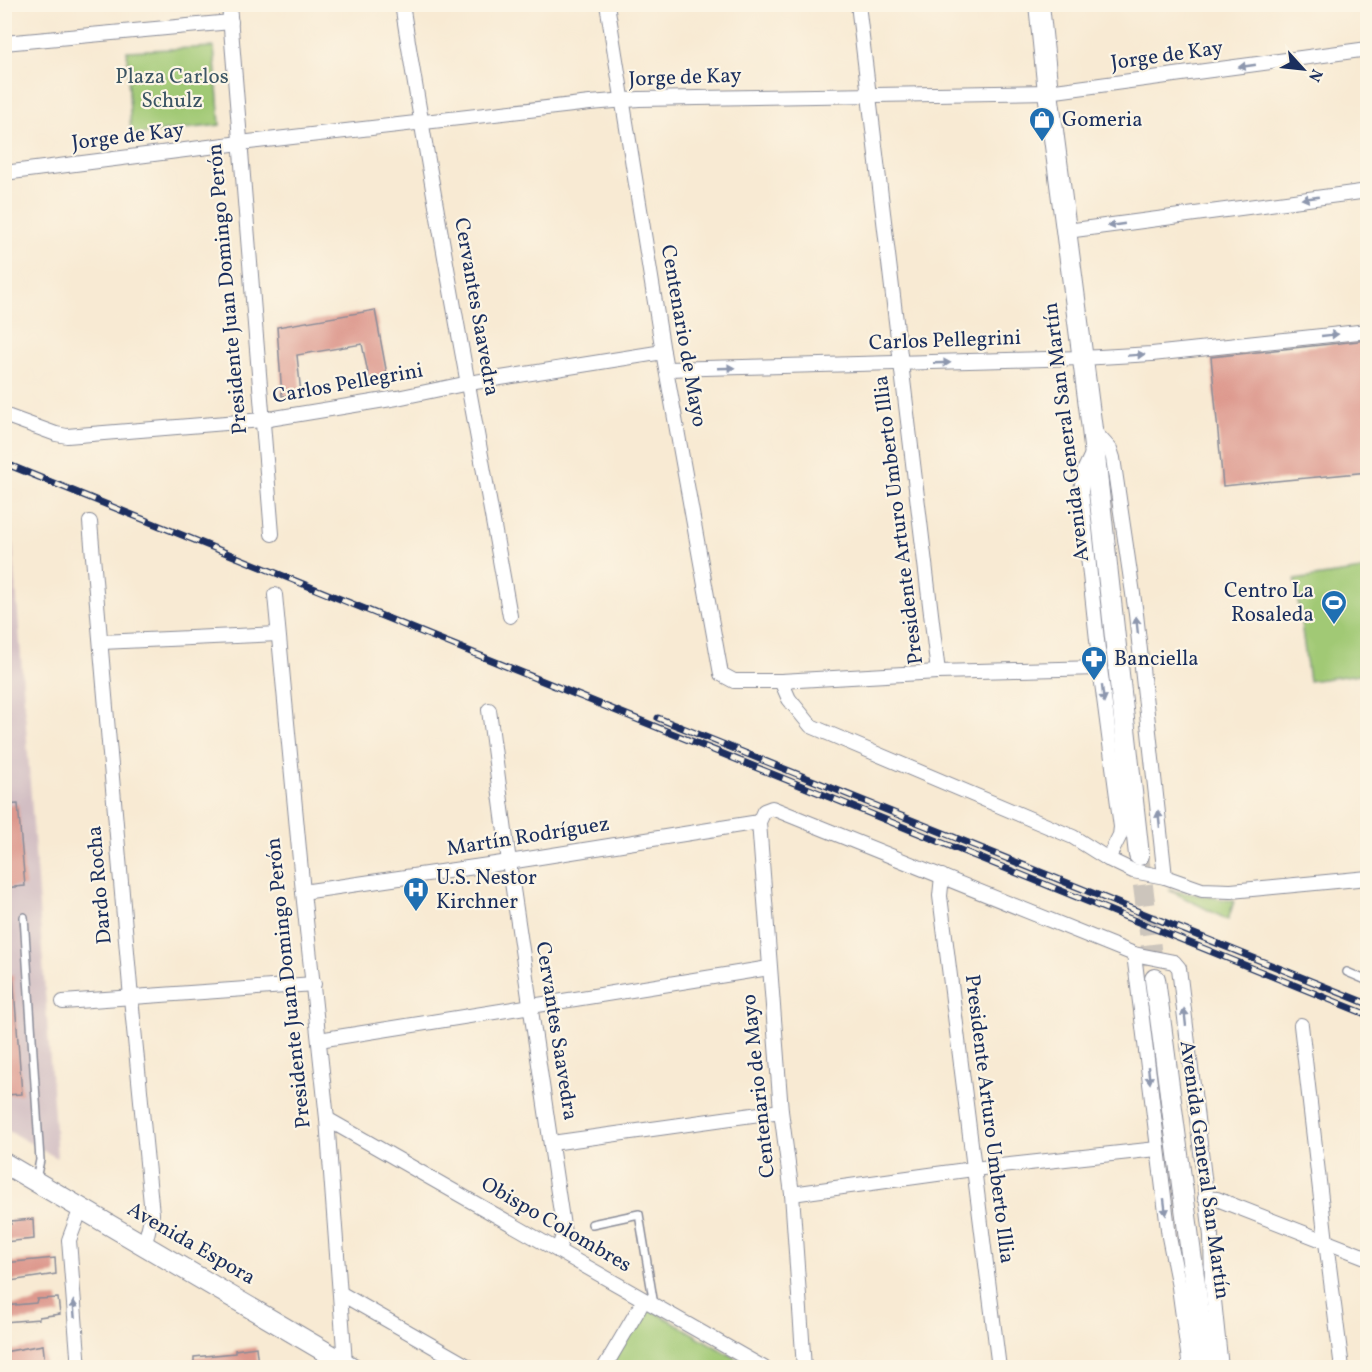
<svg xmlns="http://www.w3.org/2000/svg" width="1372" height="1372" font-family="Vollkorn,serif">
  <rect width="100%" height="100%" fill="#fcf5e5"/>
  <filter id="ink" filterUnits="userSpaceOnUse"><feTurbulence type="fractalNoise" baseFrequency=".0167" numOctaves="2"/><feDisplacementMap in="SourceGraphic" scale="12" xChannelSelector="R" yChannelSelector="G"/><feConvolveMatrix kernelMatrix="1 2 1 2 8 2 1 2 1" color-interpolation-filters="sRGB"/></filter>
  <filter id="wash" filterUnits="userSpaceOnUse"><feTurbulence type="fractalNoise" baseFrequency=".008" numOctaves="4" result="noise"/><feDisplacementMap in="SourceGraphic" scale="24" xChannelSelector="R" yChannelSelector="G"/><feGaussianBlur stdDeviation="1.35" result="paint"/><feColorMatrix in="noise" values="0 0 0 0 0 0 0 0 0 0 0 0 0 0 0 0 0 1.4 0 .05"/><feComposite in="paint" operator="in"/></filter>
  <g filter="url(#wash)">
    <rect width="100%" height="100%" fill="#f8ead3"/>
    <polygon fill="#d2bec3" points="4,474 8,476 57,1158 5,1129"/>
    <g fill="#a1c975" stroke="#5e7c6a" stroke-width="1.5">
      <polygon points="214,47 220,125 131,135 127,51"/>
      <polygon points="1367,569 1367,673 1309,681 1295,580"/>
      <polygon points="1169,890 1234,901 1228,920"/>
      <polygon points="647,1307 752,1368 608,1368"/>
    </g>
    <g id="blocks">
      <g fill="#dd988d">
        <polygon points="375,310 388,380 370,383 362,344 297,355 301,394 282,396 277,327"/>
        <polygon points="1368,340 1368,472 1223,486 1211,357"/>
        <polygon points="18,804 25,886 4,888 4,805"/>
        <polygon points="4,975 13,975 22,1094 4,1095"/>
        <polygon points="33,1219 34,1239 4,1242 4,1225 11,1224 11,1221"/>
        <polygon points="55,1258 56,1274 4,1282 4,1263"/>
        <polygon points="58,1298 60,1314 39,1317 39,1319 4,1322 4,1306 36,1303 37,1299"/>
        <polygon points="43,1345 45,1363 4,1368 4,1352"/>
        <polygon points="256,1347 258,1365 238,1368 194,1368 194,1357 235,1353 235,1350"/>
      </g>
    </g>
  </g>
  <g filter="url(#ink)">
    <use href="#blocks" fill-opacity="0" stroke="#8a8c98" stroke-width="1.5"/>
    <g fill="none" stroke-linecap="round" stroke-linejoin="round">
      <polyline stroke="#ccc5bc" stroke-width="20" stroke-dasharray="20 10" stroke-linecap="butt" points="1139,855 1155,979"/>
      <defs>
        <g id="lane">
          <polyline points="24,917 40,1160 36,1179"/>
          <polyline points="1347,972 1368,981"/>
          <polyline points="592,1224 639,1214 654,1305"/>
        </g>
        <g id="street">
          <polyline points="229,4 272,534"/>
          <path d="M402 4C434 209 474 412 510 616"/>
          <polyline points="607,4 663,352 721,674 734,681 781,681 938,672 1100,668"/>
          <polyline points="858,4 938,672"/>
          <polyline points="4,43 231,22"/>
          <polyline points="4,173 240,143 590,103 639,99 1048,92 1368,49"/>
          <polyline points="1067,231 1368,191"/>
          <polyline points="667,369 1082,358 1152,354 1368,331"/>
          <polyline points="4,415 56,434 67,436 263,420 397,398 469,383 663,352"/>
          <polyline points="1092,429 1110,449 1113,458 1136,614 1165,877"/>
          <polyline points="1093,452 1084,471 1081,491 1100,668 1121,827 1120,835 1108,859"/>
          <polyline points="90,522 131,998 152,1214 145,1244"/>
          <polyline points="275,595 303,892 327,1119 345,1363"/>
          <polyline points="101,642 278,634"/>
          <polyline points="781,681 789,699 811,726 1073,837 1108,859 1133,871 1165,877 1202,890 1231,891 1368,878"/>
          <polyline points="489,710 509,862 564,1233 558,1250"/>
          <polyline points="942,876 940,896 999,1368"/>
          <polyline points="303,892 509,862 759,822"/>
          <polyline points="1134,954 1169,1237 1179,1287 1190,1368"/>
          <polyline points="63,1002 314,984"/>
          <polyline points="1301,1025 1326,1242 1342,1368"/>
          <polyline points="319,1040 769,968"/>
          <polyline points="327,1119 764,1368"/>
          <polyline points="552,1143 781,1111"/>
          <polyline points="792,1194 973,1169 1157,1149"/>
          <polyline points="1205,1198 1217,1199 1368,1258"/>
          <polyline points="340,1293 471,1368"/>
          <polyline points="79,1368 69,1240 81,1208"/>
          <polyline points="604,1368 644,1300"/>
          <polyline points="804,1368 792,1194 781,1111 759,822 764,811 772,808 1134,954 1174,962 1179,968 1211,1236 1212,1281 1221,1368"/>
        </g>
        <g id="secondary">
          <polyline points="1039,4 1048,92 1092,429 1139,855"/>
          <polyline points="1155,979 1206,1368"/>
          <polyline points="4,1163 353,1368"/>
        </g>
      </defs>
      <use href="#lane" stroke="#8a8c98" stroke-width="10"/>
      <use href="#street" stroke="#8a8c98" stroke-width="16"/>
      <use href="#secondary" stroke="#8a8c98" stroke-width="22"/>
      <use href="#lane" stroke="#fff" stroke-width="7"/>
      <use href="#street" stroke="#fff" stroke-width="14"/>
      <use href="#secondary" stroke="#fff" stroke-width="20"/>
      <defs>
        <g id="rail">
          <polyline points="4,463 1368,1015"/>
          <polyline points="658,718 1368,1004"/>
        </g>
      </defs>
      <use href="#rail" stroke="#1b2f5e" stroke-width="7"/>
      <use href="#rail" stroke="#fcf5e5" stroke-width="4.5" stroke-dasharray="14" stroke-linecap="butt"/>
    </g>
    <defs><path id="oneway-solid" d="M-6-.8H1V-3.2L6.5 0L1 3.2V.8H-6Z" transform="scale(1.5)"/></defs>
    <g fill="#8d97ae">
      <use href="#oneway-solid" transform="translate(1247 66) rotate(172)"/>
      <use href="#oneway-solid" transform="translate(1310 198) rotate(172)"/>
      <use href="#oneway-solid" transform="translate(1116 225) rotate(172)"/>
      <use href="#oneway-solid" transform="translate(1330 335) rotate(-6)"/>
      <use href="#oneway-solid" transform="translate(1136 355) rotate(-4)"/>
      <use href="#oneway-solid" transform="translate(942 363) rotate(-2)"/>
      <use href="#oneway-solid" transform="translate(726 368) rotate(-2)"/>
      <use href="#oneway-solid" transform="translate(1137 625) rotate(-96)"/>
      <use href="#oneway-solid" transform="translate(1103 694) rotate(83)"/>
      <use href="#oneway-solid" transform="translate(1159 819) rotate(-96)"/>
      <use href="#oneway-solid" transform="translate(1185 1017) rotate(-96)"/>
      <use href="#oneway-solid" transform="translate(1149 1075) rotate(83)"/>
      <use href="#oneway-solid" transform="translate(1165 1207) rotate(83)"/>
      <use href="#oneway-solid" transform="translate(74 1309) rotate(-94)"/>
    </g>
  </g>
  <defs>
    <symbol id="shop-pin" viewBox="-11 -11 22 30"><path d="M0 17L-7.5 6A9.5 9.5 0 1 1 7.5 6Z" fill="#1f6fb2" stroke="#fcf5e5"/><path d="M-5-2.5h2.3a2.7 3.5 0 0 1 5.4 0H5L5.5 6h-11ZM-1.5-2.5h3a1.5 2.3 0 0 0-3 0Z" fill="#fff"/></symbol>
    <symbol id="stadium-pin" viewBox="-11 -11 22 30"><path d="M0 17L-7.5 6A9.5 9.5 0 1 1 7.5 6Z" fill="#1f6fb2" stroke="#fcf5e5"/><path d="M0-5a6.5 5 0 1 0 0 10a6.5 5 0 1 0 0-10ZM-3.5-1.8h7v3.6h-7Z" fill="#fff"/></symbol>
    <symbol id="pharmacy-pin" viewBox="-11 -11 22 30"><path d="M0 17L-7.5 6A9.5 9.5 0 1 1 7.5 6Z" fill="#1f6fb2" stroke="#fcf5e5"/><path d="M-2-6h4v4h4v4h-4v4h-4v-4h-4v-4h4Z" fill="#fff"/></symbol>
    <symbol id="hospital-pin" viewBox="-11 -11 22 30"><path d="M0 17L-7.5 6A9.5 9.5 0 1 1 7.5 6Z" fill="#1f6fb2" stroke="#fcf5e5"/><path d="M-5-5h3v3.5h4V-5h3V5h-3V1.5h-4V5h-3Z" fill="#fff"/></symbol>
  </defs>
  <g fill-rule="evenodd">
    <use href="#shop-pin" x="1027" y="105" width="30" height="40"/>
    <use href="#stadium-pin" x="1319" y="588" width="30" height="40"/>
    <use href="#pharmacy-pin" x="1079" y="644" width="30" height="40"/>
    <use href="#hospital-pin" x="401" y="875" width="30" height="40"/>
  </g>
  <g text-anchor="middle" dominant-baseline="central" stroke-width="4.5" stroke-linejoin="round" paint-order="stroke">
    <g font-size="21" fill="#1b2f5e" stroke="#fcf5e5">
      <text transform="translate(1167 56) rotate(-8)">Jorge de Kay</text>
      <text transform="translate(685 78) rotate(-2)">Jorge de Kay</text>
      <text transform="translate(128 137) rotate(-7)">Jorge de Kay</text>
      <text transform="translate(228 289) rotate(-95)">Presidente Juan Domingo Perón</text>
      <text transform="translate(476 307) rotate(80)">Cervantes Saavedra</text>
      <text transform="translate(683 336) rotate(80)">Centenario de Mayo</text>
      <text transform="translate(945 341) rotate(-2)">Carlos Pellegrini</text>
      <text transform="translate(348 384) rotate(-10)">Carlos Pellegrini</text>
      <text transform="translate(1067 432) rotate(-97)">Avenida General San Martín</text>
      <text transform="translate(899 520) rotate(-97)">Presidente Arturo Umberto Illia</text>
      <text transform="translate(528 837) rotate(-9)">Martín Rodríguez</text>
      <text transform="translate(100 885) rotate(-95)">Dardo Rocha</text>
      <text transform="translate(289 983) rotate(-96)">Presidente Juan Domingo Perón</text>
      <text transform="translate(556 1031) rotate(81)">Cervantes Saavedra</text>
      <text transform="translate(759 1086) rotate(-96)">Centenario de Mayo</text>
      <text transform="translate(989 1119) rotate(83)">Presidente Arturo Umberto Illia</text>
      <text transform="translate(1204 1170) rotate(82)">Avenida General San Martín</text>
      <text transform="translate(556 1225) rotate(30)">Obispo Colombres</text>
      <text transform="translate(191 1244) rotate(30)">Avenida Espora</text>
    </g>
    <g font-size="21" fill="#3c5664" stroke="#fcf5e5">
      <text x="172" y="77">Plaza Carlos<tspan x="172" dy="24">Schulz</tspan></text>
    </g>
    <g font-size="21" fill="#1b2f5e" stroke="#fcf5e5" text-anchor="start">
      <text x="1062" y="120">Gomeria</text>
      <text x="1314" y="591" text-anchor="end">Centro La<tspan x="1314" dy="24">Rosaleda</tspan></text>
      <text x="1114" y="659">Banciella</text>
      <text x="436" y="878">U.S. Nestor<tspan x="436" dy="24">Kirchner</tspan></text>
    </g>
  </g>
  <rect width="1372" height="1372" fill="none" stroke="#fcf5e5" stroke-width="24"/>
  <g transform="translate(1303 69) rotate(117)" stroke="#fcf5e5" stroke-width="4.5" paint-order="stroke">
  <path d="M0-4.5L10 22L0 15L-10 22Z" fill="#1b2f5e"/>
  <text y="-9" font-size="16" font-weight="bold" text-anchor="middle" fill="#1b2f5e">N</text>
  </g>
</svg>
